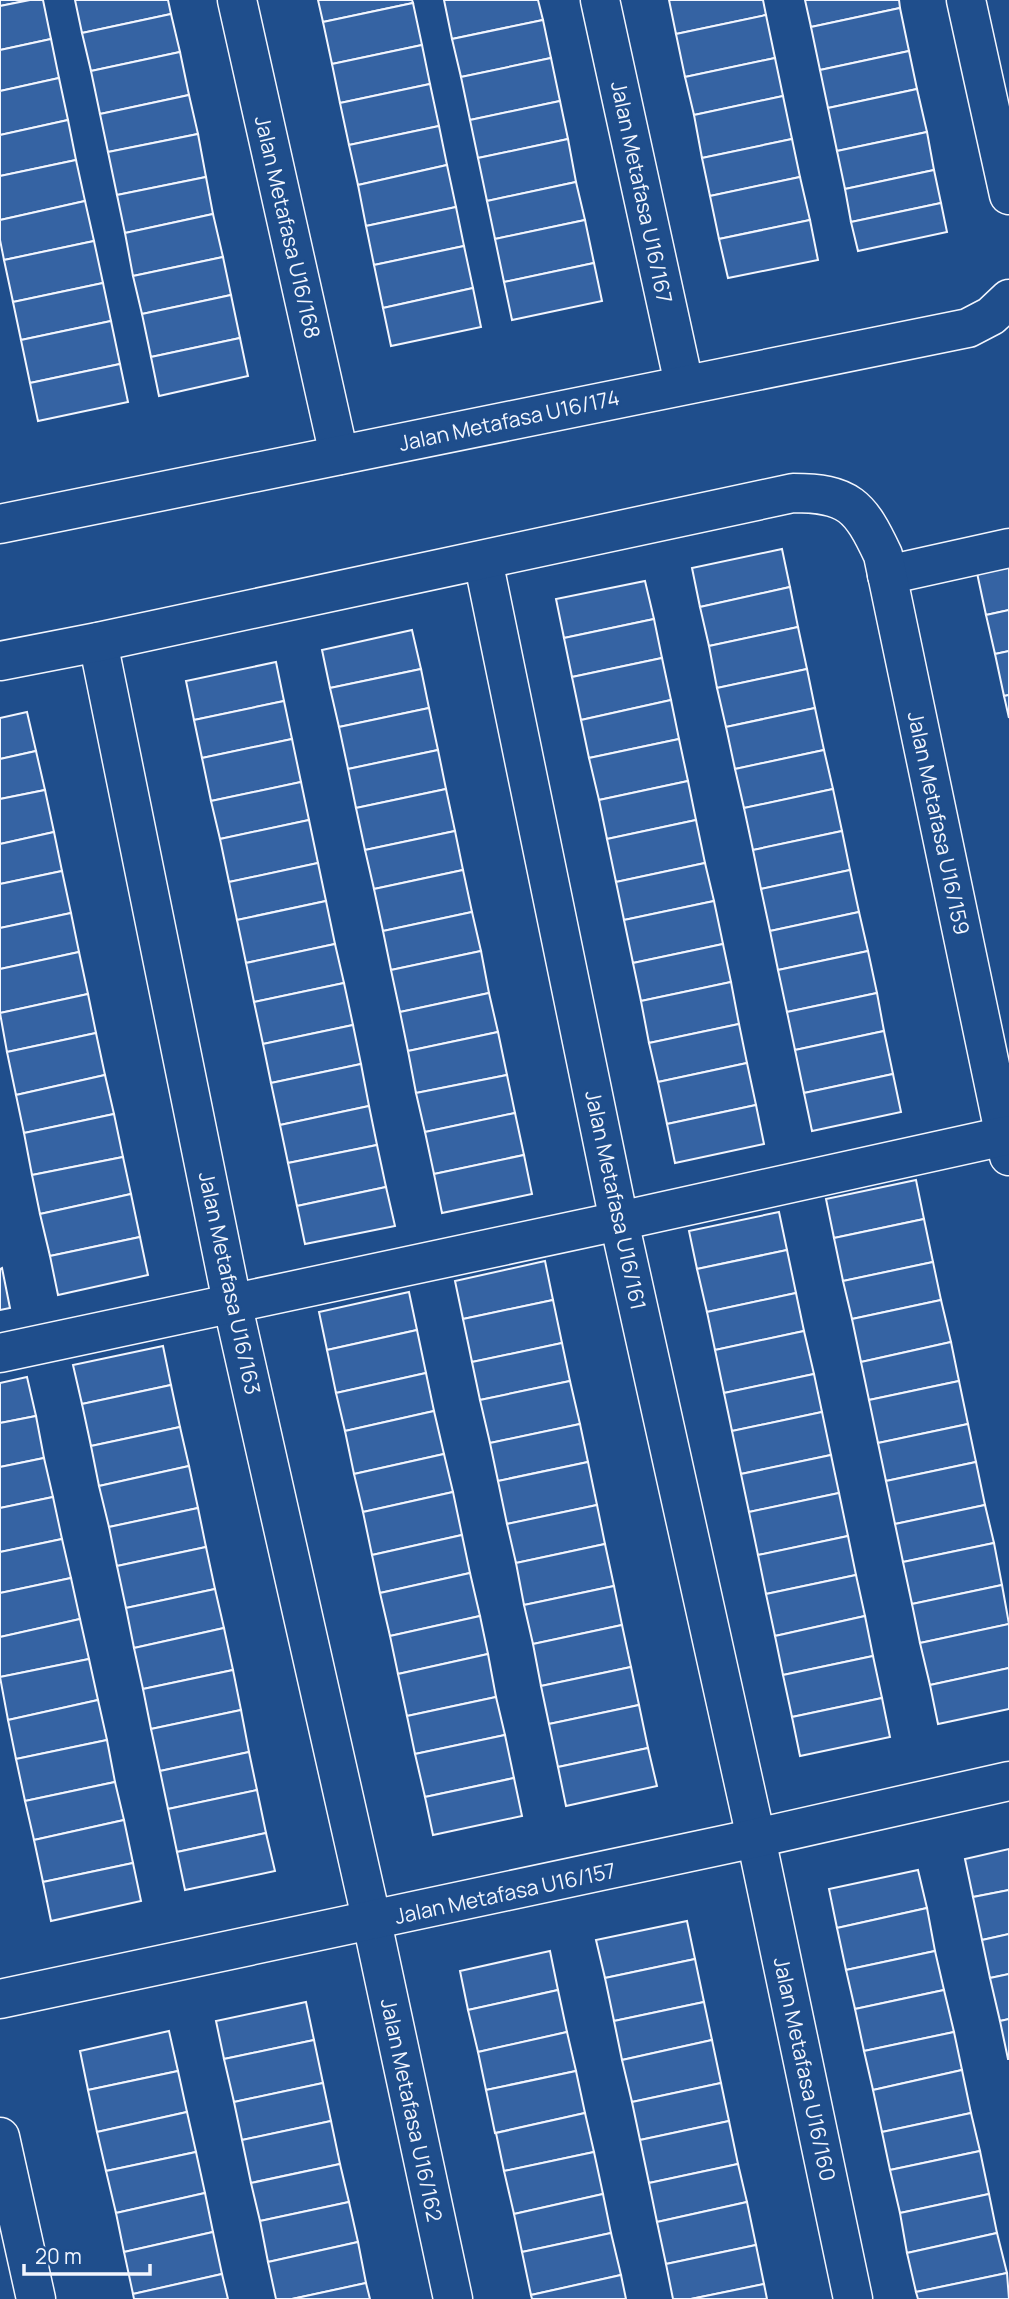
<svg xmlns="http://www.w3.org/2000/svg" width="1009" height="2299" font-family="Manrope,sans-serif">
  <rect width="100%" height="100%" fill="#1f4e8c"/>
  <g fill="#3563a3" stroke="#f2f6ff" stroke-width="2">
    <polygon points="0,0 30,0 0,6"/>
    <polygon points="30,0 43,0 51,39 0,50 0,6"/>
    <polygon points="75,0 168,0 171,14 82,33"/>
    <polygon points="318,0 412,0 413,3 323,22"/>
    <polygon points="444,0 538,0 543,20 452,39"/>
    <polygon points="669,0 763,0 766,15 676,34"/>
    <polygon points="805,0 899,0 900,8 811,27"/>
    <polygon points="413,3 422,45 332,64 323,22"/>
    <polygon points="900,8 909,51 820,70 811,27"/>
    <polygon points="171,14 180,52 91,71 82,33"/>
    <polygon points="766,15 775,58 685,77 676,34"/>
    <polygon points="543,20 551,58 461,77 452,39"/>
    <polygon points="51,39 59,78 0,91 0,50"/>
    <polygon points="422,45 430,84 340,103 332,64"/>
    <polygon points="909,51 917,89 828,108 820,70"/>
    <polygon points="180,52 189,95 100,114 91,71"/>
    <polygon points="551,58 560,101 470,120 461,77"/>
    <polygon points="775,58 783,96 694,115 685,77"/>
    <polygon points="59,78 68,120 0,135 0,91"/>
    <polygon points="430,84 439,126 349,145 340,103"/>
    <polygon points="917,89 927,132 837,151 828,108"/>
    <polygon points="189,95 198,134 108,152 100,114"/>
    <polygon points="783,96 792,139 702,158 694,115"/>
    <polygon points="560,101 568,139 478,158 470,120"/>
    <polygon points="68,120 76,160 0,176 0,135"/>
    <polygon points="439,126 447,165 358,185 349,145"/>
    <polygon points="927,132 934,170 845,189 837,151"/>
    <polygon points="198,134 206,177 117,195 108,152"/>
    <polygon points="568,139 576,182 487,201 478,158"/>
    <polygon points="792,139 800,177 710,196 702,158"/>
    <polygon points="76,160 85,201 0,220 0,176"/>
    <polygon points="447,165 456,207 366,226 358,185"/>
    <polygon points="934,170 941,203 851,222 845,189"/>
    <polygon points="206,177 213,214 125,233 117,195"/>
    <polygon points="800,177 810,220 719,239 710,196"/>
    <polygon points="576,182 585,220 495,239 487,201"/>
    <polygon points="85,201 94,241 4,260 0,240 0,220"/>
    <polygon points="941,203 947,232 858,251 851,222"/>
    <polygon points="456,207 464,246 374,265 366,226"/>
    <polygon points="213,214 223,257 133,276 125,233"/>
    <polygon points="585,220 594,263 504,282 495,239"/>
    <polygon points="810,220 818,260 728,278 719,239"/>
    <polygon points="94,241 103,283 13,302 4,260"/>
    <polygon points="464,246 473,288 383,308 374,265"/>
    <polygon points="223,257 231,295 142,314 133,276"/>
    <polygon points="594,263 602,301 512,320 504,282"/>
    <polygon points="103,283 111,321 21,340 13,302"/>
    <polygon points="473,288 481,327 391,346 383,308"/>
    <polygon points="231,295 240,338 151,357 142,314"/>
    <polygon points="111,321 120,364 30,383 21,340"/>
    <polygon points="240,338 248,376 159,396 151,357"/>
    <polygon points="120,364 128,402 38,421 30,383"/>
    <polygon points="782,549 790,587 700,607 692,568"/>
    <polygon points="1009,566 1009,610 986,615 977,573"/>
    <polygon points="645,581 654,619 564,638 556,599"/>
    <polygon points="790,587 798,627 709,646 700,607"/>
    <polygon points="1009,610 1009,651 995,654 986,615"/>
    <polygon points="654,619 662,658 572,677 564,638"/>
    <polygon points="798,627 807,669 717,688 709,646"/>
    <polygon points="412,630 421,669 330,688 322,650"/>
    <polygon points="1009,651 1009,695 1004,696 995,654"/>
    <polygon points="662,658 671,700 581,720 572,677"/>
    <polygon points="276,662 284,701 194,720 186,681"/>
    <polygon points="421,669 429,708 339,727 330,688"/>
    <polygon points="807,669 815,708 726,727 717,688"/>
    <polygon points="1009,695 1009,718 1004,696"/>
    <polygon points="671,700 679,739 589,758 581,720"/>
    <polygon points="284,701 292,739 202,758 194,720"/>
    <polygon points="429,708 438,750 348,769 339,727"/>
    <polygon points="815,708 824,750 735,769 726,727"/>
    <polygon points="27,712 36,751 0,759 0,718"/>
    <polygon points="292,739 301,782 211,801 202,758"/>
    <polygon points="679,739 688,781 599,800 589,758"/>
    <polygon points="438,750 446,789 356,808 348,769"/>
    <polygon points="824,750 833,789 744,808 735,769"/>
    <polygon points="36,751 45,790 0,799 0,759"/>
    <polygon points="688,781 696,820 607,839 599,800"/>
    <polygon points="301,782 309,820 220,839 211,801"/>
    <polygon points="446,789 455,831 365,850 356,808"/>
    <polygon points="833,789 842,831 753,850 744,808"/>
    <polygon points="45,790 54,832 0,844 0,799"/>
    <polygon points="309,820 318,863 229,882 220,839"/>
    <polygon points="696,820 705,863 616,882 607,839"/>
    <polygon points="455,831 463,870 374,889 365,850"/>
    <polygon points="842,831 850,870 761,889 753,850"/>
    <polygon points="54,832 62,871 0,884 0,844"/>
    <polygon points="318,863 326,901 237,920 229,882"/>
    <polygon points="705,863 714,901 624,920 616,882"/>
    <polygon points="463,870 472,912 383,931 374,889"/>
    <polygon points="850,870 859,912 770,931 761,889"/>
    <polygon points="62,871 71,913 0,928 0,884"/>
    <polygon points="326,901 335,944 246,963 237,920"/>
    <polygon points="714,901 723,944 633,963 624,920"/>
    <polygon points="472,912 481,951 391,970 383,931"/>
    <polygon points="859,912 868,951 778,970 770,931"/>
    <polygon points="71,913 79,952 0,969 0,928"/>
    <polygon points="335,944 344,983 254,1002 246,963"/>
    <polygon points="723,944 731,982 641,1001 633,963"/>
    <polygon points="481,951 489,993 400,1012 391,970"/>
    <polygon points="868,951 877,993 787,1012 778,970"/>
    <polygon points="79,952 88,994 0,1013 0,969"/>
    <polygon points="731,982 739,1024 649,1043 641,1001"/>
    <polygon points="344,983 353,1025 263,1044 254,1002"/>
    <polygon points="489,993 498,1032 408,1051 400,1012"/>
    <polygon points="877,993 884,1031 795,1050 787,1012"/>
    <polygon points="88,994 96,1033 7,1052 0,1013"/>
    <polygon points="739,1024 747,1063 658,1082 649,1043"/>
    <polygon points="353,1025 361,1064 271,1083 263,1044"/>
    <polygon points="884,1031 893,1074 804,1093 795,1050"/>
    <polygon points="498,1032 507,1075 416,1093 408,1051"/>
    <polygon points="96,1033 105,1075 16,1095 7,1052"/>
    <polygon points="747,1063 756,1105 667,1124 658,1082"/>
    <polygon points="361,1064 369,1106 280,1125 271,1083"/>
    <polygon points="893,1074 901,1112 812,1131 804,1093"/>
    <polygon points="105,1075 114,1114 24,1133 16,1095"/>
    <polygon points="507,1075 515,1113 425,1132 416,1093"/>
    <polygon points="756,1105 764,1144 675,1163 667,1124"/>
    <polygon points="369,1106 377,1145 288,1163 280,1125"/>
    <polygon points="515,1113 524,1155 434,1174 425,1132"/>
    <polygon points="114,1114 123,1157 32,1175 24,1133"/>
    <polygon points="377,1145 386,1187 297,1206 288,1163"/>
    <polygon points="524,1155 532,1194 442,1213 434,1174"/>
    <polygon points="123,1157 131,1194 40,1214 32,1175"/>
    <polygon points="916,1180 924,1219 834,1238 826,1199"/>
    <polygon points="386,1187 395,1226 305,1244 297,1206"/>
    <polygon points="131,1194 140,1237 50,1256 40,1214"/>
    <polygon points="779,1212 787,1250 697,1269 689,1231"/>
    <polygon points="924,1219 933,1262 843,1281 834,1238"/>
    <polygon points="140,1237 148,1275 58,1295 50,1256"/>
    <polygon points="787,1250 796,1293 707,1312 697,1269"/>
    <polygon points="545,1261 553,1300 463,1319 455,1281"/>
    <polygon points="933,1262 941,1300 852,1319 843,1281"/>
    <polygon points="2,1268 10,1308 0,1310 0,1269"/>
    <polygon points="409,1292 417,1330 327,1350 319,1312"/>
    <polygon points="796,1293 804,1331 715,1350 707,1312"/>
    <polygon points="553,1300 562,1343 472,1362 463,1319"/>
    <polygon points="941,1300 951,1342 861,1362 852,1319"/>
    <polygon points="417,1330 426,1373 336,1393 327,1350"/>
    <polygon points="804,1331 814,1374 724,1393 715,1350"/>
    <polygon points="951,1342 959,1381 869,1400 861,1362"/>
    <polygon points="562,1343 570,1381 480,1400 472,1362"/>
    <polygon points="163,1346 171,1385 82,1404 73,1365"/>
    <polygon points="426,1373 434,1411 345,1431 336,1393"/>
    <polygon points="814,1374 822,1412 732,1431 724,1393"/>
    <polygon points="27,1377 36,1416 0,1423 0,1383"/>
    <polygon points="570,1381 580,1424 490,1443 480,1400"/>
    <polygon points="959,1381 968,1424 878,1443 869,1400"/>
    <polygon points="171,1385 180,1427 91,1446 82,1404"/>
    <polygon points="434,1411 444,1454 354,1474 345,1431"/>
    <polygon points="822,1412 831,1455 741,1474 732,1431"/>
    <polygon points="36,1416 44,1458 0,1467 0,1423"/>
    <polygon points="580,1424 588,1462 498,1481 490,1443"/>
    <polygon points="968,1424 976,1462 886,1481 878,1443"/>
    <polygon points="180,1427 189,1466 99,1486 91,1446"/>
    <polygon points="444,1454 453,1492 363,1512 354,1474"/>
    <polygon points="831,1455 839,1493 749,1512 741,1474"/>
    <polygon points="44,1458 53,1497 0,1508 0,1467"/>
    <polygon points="588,1462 597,1505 507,1524 498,1481"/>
    <polygon points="976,1462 985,1505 895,1524 886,1481"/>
    <polygon points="189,1466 198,1508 109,1527 99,1486"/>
    <polygon points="453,1492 462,1535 372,1555 363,1512"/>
    <polygon points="839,1493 848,1536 758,1555 749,1512"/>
    <polygon points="53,1497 62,1539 0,1552 0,1508"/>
    <polygon points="597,1505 605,1544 516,1563 507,1524"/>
    <polygon points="985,1505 994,1543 903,1562 895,1524"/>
    <polygon points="198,1508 206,1547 117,1566 109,1527"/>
    <polygon points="462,1535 470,1573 380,1593 372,1555"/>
    <polygon points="848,1536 856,1575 766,1594 758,1555"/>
    <polygon points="62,1539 71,1578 0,1593 0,1552"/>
    <polygon points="994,1543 1002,1585 912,1604 903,1562"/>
    <polygon points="605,1544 614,1586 524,1605 516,1563"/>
    <polygon points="206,1547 215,1589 126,1608 117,1566"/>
    <polygon points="470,1573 480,1616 390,1636 380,1593"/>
    <polygon points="856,1575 865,1616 775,1636 766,1594"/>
    <polygon points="71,1578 80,1619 0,1637 0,1593"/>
    <polygon points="1002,1585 1009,1624 920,1643 912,1604"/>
    <polygon points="614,1586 622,1625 533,1644 524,1605"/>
    <polygon points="215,1589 224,1628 134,1648 126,1608"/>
    <polygon points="480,1616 488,1654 398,1674 390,1636"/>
    <polygon points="865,1616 873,1656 783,1675 775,1636"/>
    <polygon points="80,1619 89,1659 0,1677 0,1637"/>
    <polygon points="1009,1624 1009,1668 930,1685 920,1643"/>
    <polygon points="622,1625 631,1667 541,1686 533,1644"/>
    <polygon points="224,1628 233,1670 143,1689 134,1648"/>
    <polygon points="488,1654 496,1697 407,1716 398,1674"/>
    <polygon points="873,1656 882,1698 792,1717 783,1675"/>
    <polygon points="89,1659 98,1700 8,1720 0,1677"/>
    <polygon points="631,1667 639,1705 549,1724 541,1686"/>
    <polygon points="1009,1668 1009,1709 938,1724 930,1685"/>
    <polygon points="233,1670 241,1710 151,1729 143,1689"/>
    <polygon points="496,1697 505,1735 415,1754 407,1716"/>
    <polygon points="882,1698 890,1737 800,1756 792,1717"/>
    <polygon points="98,1700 107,1740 16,1759 8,1720"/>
    <polygon points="639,1705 648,1748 558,1767 549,1724"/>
    <polygon points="241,1710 249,1752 160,1771 151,1729"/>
    <polygon points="505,1735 514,1778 425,1797 415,1754"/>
    <polygon points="107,1740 115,1782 25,1801 16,1759"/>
    <polygon points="648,1748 657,1786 566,1806 558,1767"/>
    <polygon points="249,1752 257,1790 168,1809 160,1771"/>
    <polygon points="514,1778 522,1816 433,1835 425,1797"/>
    <polygon points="115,1782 124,1820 34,1840 25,1801"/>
    <polygon points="257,1790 266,1833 177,1852 168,1809"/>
    <polygon points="124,1820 133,1863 43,1882 34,1840"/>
    <polygon points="266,1833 275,1871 185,1890 177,1852"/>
    <polygon points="1009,1849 1009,1890 973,1897 965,1859"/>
    <polygon points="133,1863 141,1901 51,1921 43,1882"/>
    <polygon points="918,1870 927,1908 837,1928 829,1889"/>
    <polygon points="1009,1890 1009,1934 982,1940 973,1897"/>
    <polygon points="927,1908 935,1951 846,1970 837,1928"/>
    <polygon points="687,1921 695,1959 605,1978 596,1940"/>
    <polygon points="1009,1934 1009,1974 990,1978 982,1940"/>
    <polygon points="550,1951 558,1990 468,2010 460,1971"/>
    <polygon points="935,1951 944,1990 855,2009 846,1970"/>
    <polygon points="695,1959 704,2002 614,2021 605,1978"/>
    <polygon points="1009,1974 1009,2019 1000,2021 990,1978"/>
    <polygon points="558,1990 567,2032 478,2052 468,2010"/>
    <polygon points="944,1990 954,2032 864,2051 855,2009"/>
    <polygon points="306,2002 314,2040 224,2059 216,2021"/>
    <polygon points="704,2002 712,2040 622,2060 614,2021"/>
    <polygon points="1009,2019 1009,2059 1008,2059 1000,2021"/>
    <polygon points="169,2031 178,2071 88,2090 80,2051"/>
    <polygon points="567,2032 576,2071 486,2090 478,2052"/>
    <polygon points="954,2032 962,2070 873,2090 864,2051"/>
    <polygon points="314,2040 323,2083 234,2102 224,2059"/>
    <polygon points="712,2040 721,2083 632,2102 622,2060"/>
    <polygon points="962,2070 971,2113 882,2132 873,2090"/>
    <polygon points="178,2071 187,2112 97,2132 88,2090"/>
    <polygon points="576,2071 585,2113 495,2133 486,2090"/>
    <polygon points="323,2083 331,2121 242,2140 234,2102"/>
    <polygon points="721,2083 729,2121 640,2140 632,2102"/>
    <polygon points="187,2112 196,2152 106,2171 97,2132"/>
    <polygon points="585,2113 594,2152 504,2171 496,2133"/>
    <polygon points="971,2113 980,2151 890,2170 882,2132"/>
    <polygon points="331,2121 340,2164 251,2183 242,2140"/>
    <polygon points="729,2121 738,2164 649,2183 640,2140"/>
    <polygon points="980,2151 989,2194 900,2213 890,2170"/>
    <polygon points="196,2152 205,2193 116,2213 106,2171"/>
    <polygon points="594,2152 603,2194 514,2214 504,2171"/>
    <polygon points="340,2164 349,2202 260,2221 251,2183"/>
    <polygon points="738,2164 747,2202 657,2222 649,2183"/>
    <polygon points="205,2193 213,2232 124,2252 116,2213"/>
    <polygon points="603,2194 611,2233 522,2252 514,2214"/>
    <polygon points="989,2194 997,2233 907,2253 900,2213"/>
    <polygon points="349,2202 358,2242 268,2262 260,2221"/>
    <polygon points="747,2202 756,2245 666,2264 657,2222"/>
    <polygon points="213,2232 222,2274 133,2294 124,2252"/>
    <polygon points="611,2233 621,2275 531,2295 522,2252"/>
    <polygon points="997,2233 1007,2273 916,2292 907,2253"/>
    <polygon points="358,2242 366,2283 292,2299 276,2299 268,2262"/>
    <polygon points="756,2245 764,2284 691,2299 673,2299 666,2264"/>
    <polygon points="1007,2273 1009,2299 918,2299 916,2292"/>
    <polygon points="222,2274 228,2299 134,2299 133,2294"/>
    <polygon points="621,2275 626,2299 532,2299 531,2295"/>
    <polygon points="366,2283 370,2299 292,2299"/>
    <polygon points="764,2284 767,2299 691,2299"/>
  </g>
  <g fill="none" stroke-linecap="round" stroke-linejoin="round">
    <defs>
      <g id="minor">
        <polyline points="237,0 339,455"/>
        <polyline points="600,0 684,384"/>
        <polyline points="966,0 1009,195"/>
        <polyline points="0,524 968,328 991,316 1009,299"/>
        <polyline points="483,560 619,1221 756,1838 853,2299"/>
        <polyline points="887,575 1009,548"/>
        <polyline points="98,642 232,1302 372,1922 453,2299"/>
        <path d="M0 661 98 642 793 493C849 493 860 506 883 555L1009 1156"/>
        <polyline points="0,1353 619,1221 1009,1135"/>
        <polyline points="0,1999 756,1838 1009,1781"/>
        <polyline points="0,2137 36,2299"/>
      </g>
    </defs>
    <use href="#minor" stroke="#f2f6ff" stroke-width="41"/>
    <use href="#minor" stroke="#1f4e8c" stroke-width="38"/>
  </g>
  <g text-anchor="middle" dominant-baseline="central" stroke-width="5" stroke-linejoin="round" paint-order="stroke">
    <g font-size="21" fill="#f2f6ff" stroke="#1f4e8c">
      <text transform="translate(642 192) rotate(78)">Jalan Metafasa U16/167</text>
      <text transform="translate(288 227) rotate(77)">Jalan Metafasa U16/168</text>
      <text transform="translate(509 420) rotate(-12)">Jalan Metafasa U16/174</text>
      <text transform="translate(939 823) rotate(78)">Jalan Metafasa U16/159</text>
      <text transform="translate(616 1200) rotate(78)">Jalan Metafasa U16/161</text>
      <text transform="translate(230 1283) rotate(78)">Jalan Metafasa U16/163</text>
      <text transform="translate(505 1893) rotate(-12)">Jalan Metafasa U16/157</text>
      <text transform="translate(805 2069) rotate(78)">Jalan Metafasa U16/160</text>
      <text transform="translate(412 2110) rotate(78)">Jalan Metafasa U16/162</text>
    </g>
  </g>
  <path d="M24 2264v10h126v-10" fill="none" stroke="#f2f6ff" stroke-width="3.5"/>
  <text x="35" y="2264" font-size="21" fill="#f2f6ff" stroke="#1f4e8c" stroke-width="5" paint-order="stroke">20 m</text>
</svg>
